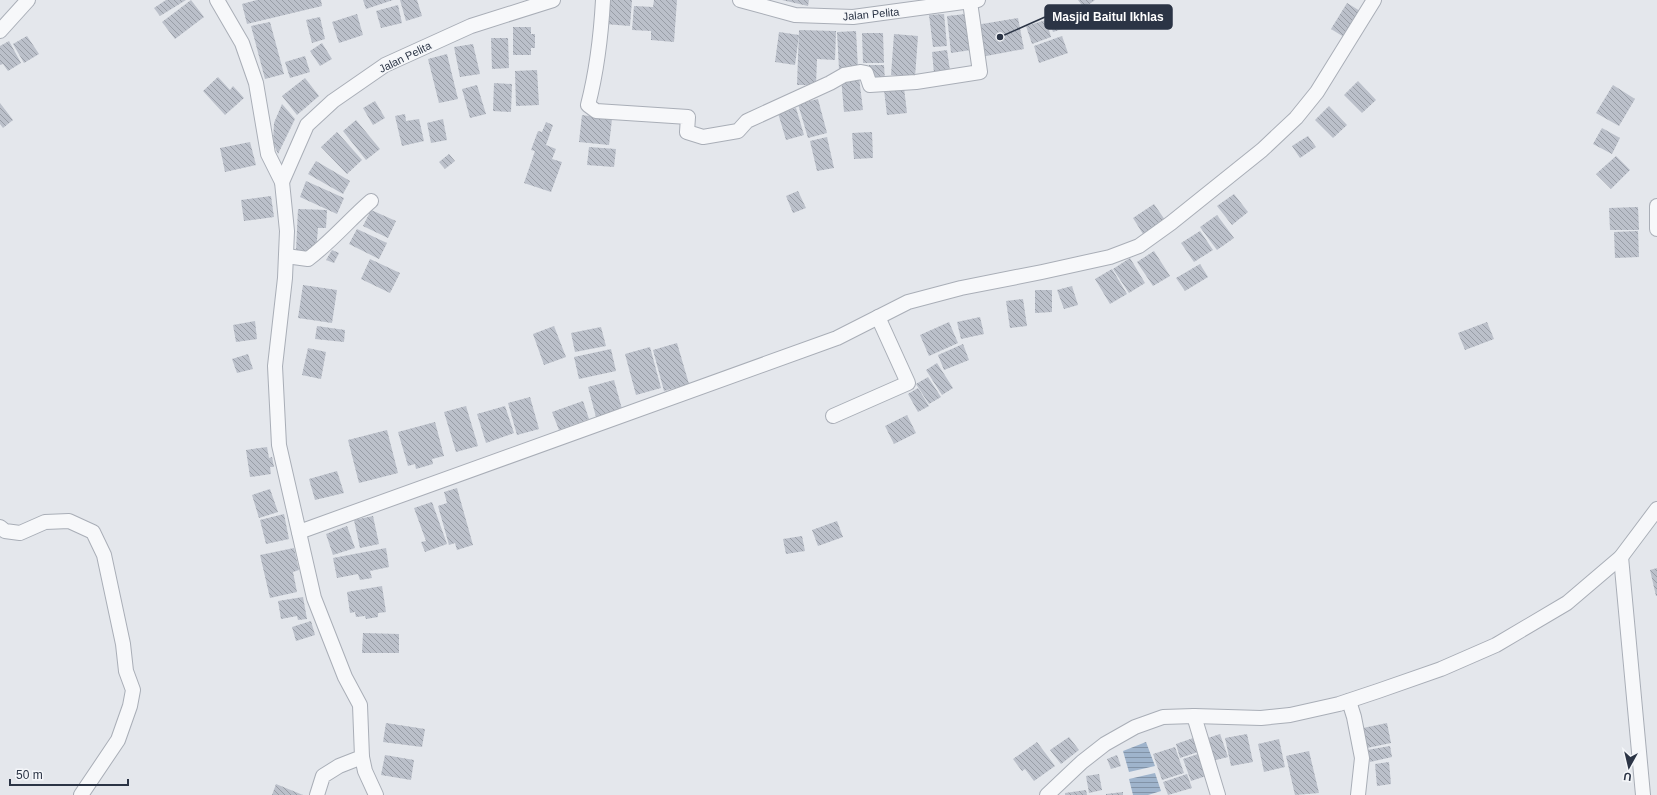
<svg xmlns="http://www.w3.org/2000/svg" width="1657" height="795" font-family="Helvetica,sans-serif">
  <defs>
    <pattern id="water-rules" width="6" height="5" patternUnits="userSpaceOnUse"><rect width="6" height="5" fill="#9fb4cc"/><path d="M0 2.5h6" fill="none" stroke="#8293a7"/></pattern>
    <pattern id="building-back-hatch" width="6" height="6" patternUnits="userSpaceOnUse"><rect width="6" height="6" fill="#bbc0ca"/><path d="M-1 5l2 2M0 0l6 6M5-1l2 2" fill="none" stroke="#989da6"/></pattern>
  </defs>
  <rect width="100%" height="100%" fill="#e4e7ec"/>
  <g fill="url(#water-rules)">
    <polygon points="1146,742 1155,766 1129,772 1123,751"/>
    <polygon points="1155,773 1161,791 1148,795 1133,795 1129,779"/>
  </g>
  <g fill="url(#building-back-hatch)">
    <polygon points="166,0 186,0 160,16 154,8"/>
    <polygon points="191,0 204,17 175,39 162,22"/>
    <polygon points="257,0 321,0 322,6 247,24 242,4"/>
    <polygon points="363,0 393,0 366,9"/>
    <polygon points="400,0 417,0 422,16 406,21"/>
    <polygon points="607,0 632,0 630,26 605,24"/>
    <polygon points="654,0 677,0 674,42 651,40 651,31 632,30 634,6 653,7"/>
    <polygon points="782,0 809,0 808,6"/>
    <polygon points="1078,0 1095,0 1084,8"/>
    <polygon points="1347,3 1360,11 1344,37 1331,29"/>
    <polygon points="398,5 402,23 381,28 376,11"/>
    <polygon points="1068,5 1074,25 1053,32 1046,12"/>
    <polygon points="357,14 363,35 339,43 332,22"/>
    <polygon points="944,14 947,46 933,47 929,15"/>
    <polygon points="966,14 971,50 951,53 947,16"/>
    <polygon points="320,17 325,39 312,43 306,20"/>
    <polygon points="1018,18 1024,49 981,57 976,25"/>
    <polygon points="1046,20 1051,37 1032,44 1026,26"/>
    <polygon points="270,22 284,74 265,79 251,26"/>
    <polygon points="513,27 531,27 531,34 535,34 535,48 531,48 531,55 513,55"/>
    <polygon points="799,30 836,31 835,60 817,59 816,85 797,85"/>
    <polygon points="856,31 858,69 839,69 837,32"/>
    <polygon points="779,32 799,35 795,65 775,62"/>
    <polygon points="862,33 883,33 884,63 863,63"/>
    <polygon points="894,34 918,36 915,77 891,75"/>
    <polygon points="27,36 39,54 24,63 13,44"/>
    <polygon points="1062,36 1068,53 1039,63 1034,46"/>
    <polygon points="491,38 508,38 509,68 492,69"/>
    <polygon points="9,41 21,63 8,71 3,64 0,65 0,46"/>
    <polygon points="322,43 332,59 320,66 310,51"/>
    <polygon points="473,44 480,74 460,77 454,47"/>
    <polygon points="947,50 950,71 934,73 932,52"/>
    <polygon points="447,54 458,99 439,103 428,59"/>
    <polygon points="305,56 310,72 290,78 285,62"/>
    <polygon points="869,65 884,65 885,81 869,81"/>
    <polygon points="537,70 539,105 516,106 515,71"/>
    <polygon points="218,77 230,90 233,86 244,98 225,115 203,91"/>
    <polygon points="859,77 863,110 844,112 841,78"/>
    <polygon points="305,78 319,96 297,115 282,96"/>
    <polygon points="1358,81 1376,100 1362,113 1344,95"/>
    <polygon points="494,83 512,84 511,112 493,111"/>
    <polygon points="477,85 486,114 470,118 462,89"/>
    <polygon points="1613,85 1635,99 1619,126 1596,113"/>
    <polygon points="904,88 907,113 887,115 884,90"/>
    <polygon points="818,99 827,133 808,138 798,104"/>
    <polygon points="375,101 385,118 373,125 363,108"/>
    <polygon points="0,103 13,120 3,128 0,124"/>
    <polygon points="282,104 295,119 278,154 273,142 274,123"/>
    <polygon points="1329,106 1347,125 1333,138 1315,120"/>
    <polygon points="796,108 804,135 786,140 778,113"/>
    <polygon points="405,114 406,121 419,119 424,141 402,146 395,116"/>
    <polygon points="582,115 612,119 609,145 579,142"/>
    <polygon points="443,119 447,140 431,143 427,123"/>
    <polygon points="356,120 380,149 366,160 343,131"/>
    <polygon points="546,122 553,125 546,145 556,149 552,159 562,162 551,192 524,183 535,151 531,150 538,131 542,132"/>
    <polygon points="1602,128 1620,138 1612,154 1593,144"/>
    <polygon points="337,132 362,160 347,174 321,147"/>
    <polygon points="872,132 873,158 854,159 852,133"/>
    <polygon points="1308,136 1316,147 1300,158 1292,146"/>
    <polygon points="827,137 834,168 817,171 810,141"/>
    <polygon points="250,142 256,165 225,172 220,148"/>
    <polygon points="589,147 616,149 614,167 587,165"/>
    <polygon points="449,154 455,161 445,169 439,162"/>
    <polygon points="1616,156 1630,170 1611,189 1596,174"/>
    <polygon points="316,161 350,181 343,194 308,174"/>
    <polygon points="306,181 344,198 337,214 300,197"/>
    <polygon points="798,191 806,208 793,213 786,196"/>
    <polygon points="1234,194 1248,212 1232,225 1217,206"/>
    <polygon points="271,196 274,217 244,221 241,200"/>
    <polygon points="1154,204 1165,220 1143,234 1133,218"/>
    <polygon points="1638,207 1639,230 1610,230 1609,208"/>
    <polygon points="298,209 327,210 326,228 318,228 316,252 296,251"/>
    <polygon points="371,210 396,221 388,238 363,226"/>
    <polygon points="1217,215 1234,238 1217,250 1200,227"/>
    <polygon points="357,229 387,243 379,259 349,244"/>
    <polygon points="1200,231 1213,250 1194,262 1181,243"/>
    <polygon points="1638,231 1639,257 1615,258 1614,232"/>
    <polygon points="332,250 339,253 334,263 326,260"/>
    <polygon points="1154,251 1170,276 1153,286 1137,262"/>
    <polygon points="1130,258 1145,283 1129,293 1113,269"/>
    <polygon points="370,259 400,273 390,293 361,279"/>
    <polygon points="1200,264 1208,277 1185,291 1176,278"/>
    <polygon points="1112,269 1127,294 1110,304 1095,279"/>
    <polygon points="303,285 337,290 332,323 298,318"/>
    <polygon points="1072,286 1078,305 1064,309 1057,290"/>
    <polygon points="1035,290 1052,290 1052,312 1035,313"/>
    <polygon points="1023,299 1027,326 1010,328 1006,301"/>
    <polygon points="980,317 984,334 961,339 957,322"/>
    <polygon points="255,321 257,339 236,342 233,325"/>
    <polygon points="949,322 958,343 929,356 920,335"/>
    <polygon points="1487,322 1494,339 1465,350 1458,333"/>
    <polygon points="317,326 345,330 344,342 315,339"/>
    <polygon points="554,326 566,357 544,365 533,334"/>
    <polygon points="601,327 606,346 575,352 571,333"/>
    <polygon points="677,343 689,384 664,391 653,350"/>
    <polygon points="963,344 969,360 944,370 938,355"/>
    <polygon points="650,347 661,388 636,395 625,354"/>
    <polygon points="308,348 326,352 321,379 302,375"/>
    <polygon points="611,349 616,371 579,379 574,357"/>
    <polygon points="248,354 253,369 237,373 232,359"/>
    <polygon points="937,363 953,388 942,395 926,370"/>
    <polygon points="928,377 941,397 929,404 916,384"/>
    <polygon points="614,380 622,409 596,417 588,387"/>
    <polygon points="918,388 929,406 918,412 908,394"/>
    <polygon points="530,397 539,429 517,435 508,403"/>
    <polygon points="583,401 589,419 559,430 552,412"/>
    <polygon points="466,406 478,446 456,452 444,412"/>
    <polygon points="505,406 514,433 486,443 477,414"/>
    <polygon points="907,415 916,433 894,444 885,426"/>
    <polygon points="435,422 444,456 432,459 433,464 416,469 415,464 408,466 398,432"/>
    <polygon points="387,430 398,473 359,483 348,440"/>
    <polygon points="267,447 269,458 272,457 274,467 270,467 271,474 250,477 246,450"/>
    <polygon points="337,471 344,493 315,500 309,479"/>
    <polygon points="457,488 473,545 457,550 455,543 449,545 438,506 447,503 444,492"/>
    <polygon points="270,489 278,512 259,518 252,495"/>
    <polygon points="432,502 447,544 425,552 421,542 426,541 414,508"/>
    <polygon points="284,514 289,539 266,544 260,520"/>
    <polygon points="373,516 379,544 360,548 354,520"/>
    <polygon points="837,521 843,537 818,546 812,530"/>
    <polygon points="347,526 355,548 333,555 326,534"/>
    <polygon points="802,536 805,551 786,554 783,539"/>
    <polygon points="294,548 299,570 293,572 297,592 270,598 260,555"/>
    <polygon points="386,548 389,567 370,571 372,578 360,580 358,574 337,578 333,558"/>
    <polygon points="1657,568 1657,596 1656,596 1650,570"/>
    <polygon points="382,586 386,612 378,613 378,617 366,619 365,616 356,617 355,612 350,613 347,592"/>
    <polygon points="303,597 307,619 298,620 297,616 281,619 278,601"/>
    <polygon points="311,621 315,635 296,641 292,627"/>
    <polygon points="363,633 399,634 399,653 362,653"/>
    <polygon points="386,723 425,729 422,747 383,742"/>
    <polygon points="1387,723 1391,743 1367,748 1363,728"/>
    <polygon points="1220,734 1228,757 1212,761 1205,739"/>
    <polygon points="1247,734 1253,762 1231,766 1225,738"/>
    <polygon points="1069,737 1079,750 1061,764 1050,750"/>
    <polygon points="1196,737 1201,751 1180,758 1176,744"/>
    <polygon points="1279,739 1285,767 1264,772 1258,744"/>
    <polygon points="1037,742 1055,766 1034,781 1025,769 1022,771 1013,759"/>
    <polygon points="1390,746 1392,757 1370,762 1367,750"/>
    <polygon points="1175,747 1184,773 1162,780 1153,754"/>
    <polygon points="1309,751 1319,793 1295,795 1286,756"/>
    <polygon points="1201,753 1209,775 1191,781 1183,759"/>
    <polygon points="385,755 414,760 411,780 381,775"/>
    <polygon points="1117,755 1121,766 1111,769 1107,759"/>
    <polygon points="1389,762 1391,784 1377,786 1375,764"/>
    <polygon points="1099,774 1102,790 1089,793 1086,776"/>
    <polygon points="1187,774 1192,788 1168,795 1163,782"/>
    <polygon points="276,784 303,795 272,795"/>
    <polygon points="1086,790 1087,795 1065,795 1065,793"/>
    <polygon points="1123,792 1123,795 1106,795 1106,794"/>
  </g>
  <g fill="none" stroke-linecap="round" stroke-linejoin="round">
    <defs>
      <g id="street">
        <polyline points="217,0 242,43 256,83 268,154 282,182 287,231 285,278 275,366 279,445 314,598 345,677 360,705 362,757 339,766 323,776 317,795"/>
        <path d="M603 0C601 36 597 70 588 105L596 111 688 117 687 132 703 137 738 131 747 121 830 83 844 75 861 72 866 73 870 85 916 82 980 72 970 2"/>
        <polyline points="740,0 795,15 853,17 978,0"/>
        <polyline points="0,31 28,0"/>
        <polyline points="282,182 307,125 333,101 385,65 471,26 553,0"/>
        <polyline points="1657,206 1657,229"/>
        <path d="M286 256 308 259C331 242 349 220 371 201"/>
        <polyline points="833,416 908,383 878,317"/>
        <polyline points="0,527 5,531 20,533 45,522 69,521 93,532 104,555 123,644 126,671 133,690 130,706 118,740 81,795"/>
        <polyline points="299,532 837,338 908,302 961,288 1042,272 1110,257 1139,246 1171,223 1262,150 1296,118 1317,92 1374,0"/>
        <polyline points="1621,557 1643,795"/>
        <polyline points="1349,701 1354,717 1362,758 1358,795"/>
        <polyline points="1194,716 1218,795"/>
        <polyline points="362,757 365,771 376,795"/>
        <polyline points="1047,795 1082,762 1105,744 1135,727 1163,717 1194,716 1261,718 1290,715 1339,704 1378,691 1441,669 1496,645 1567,603 1621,557 1657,509"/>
      </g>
    </defs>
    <use href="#street" stroke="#a9aeb7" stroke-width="16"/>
    <use href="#street" stroke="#f7f8fa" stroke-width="14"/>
  </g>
  <g text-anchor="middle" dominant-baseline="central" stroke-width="3" stroke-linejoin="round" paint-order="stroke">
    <g font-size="11" fill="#2b3445" stroke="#f4f6f9">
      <text transform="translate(871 14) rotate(-5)">Jalan Pelita</text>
      <text transform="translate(405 57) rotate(-26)">Jalan Pelita</text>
    </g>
  </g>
  <path fill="none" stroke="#2b3445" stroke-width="1.5" d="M1000 37L1045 17"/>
  <circle fill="#2b3445" stroke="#f4f6f9" stroke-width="1.5" cx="1000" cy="37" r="4"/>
  <rect fill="#2b3445" stroke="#2b3445" stroke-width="1.5" x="1045" y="5" width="127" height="24" rx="4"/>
  <g font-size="12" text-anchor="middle" font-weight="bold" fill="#fff">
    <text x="1108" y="21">Masjid Baitul Ikhlas</text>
  </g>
  <g transform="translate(1629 767) rotate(188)" stroke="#f4f6f9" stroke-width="3" paint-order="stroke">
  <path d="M0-3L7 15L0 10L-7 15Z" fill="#2b3445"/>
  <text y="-6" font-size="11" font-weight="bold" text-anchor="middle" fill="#2b3445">U</text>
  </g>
  <path d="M10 779v6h118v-6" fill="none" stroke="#2b3445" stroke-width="2"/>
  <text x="16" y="779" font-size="12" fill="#2b3445" stroke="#f4f6f9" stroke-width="3" paint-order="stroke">50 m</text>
</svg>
